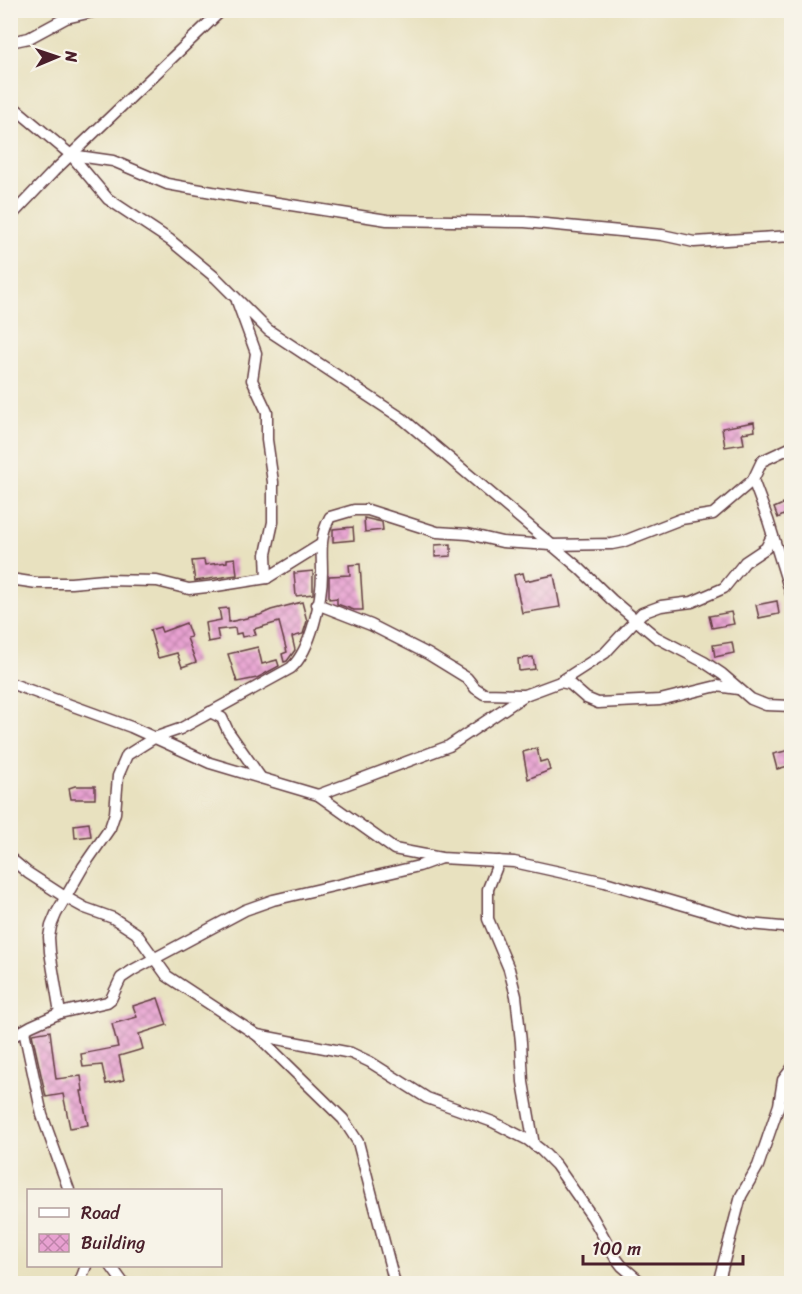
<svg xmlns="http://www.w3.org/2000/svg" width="802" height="1294" font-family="Sriracha,sans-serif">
  <defs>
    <pattern id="building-cross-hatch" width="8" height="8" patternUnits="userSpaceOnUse" patternTransform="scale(1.5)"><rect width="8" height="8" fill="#e8a1d1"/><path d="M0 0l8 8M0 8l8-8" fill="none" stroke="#be83aa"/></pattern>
  </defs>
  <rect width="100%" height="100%" fill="#f7f3e8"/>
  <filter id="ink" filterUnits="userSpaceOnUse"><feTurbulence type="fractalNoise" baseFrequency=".0167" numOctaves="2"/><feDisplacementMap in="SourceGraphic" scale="12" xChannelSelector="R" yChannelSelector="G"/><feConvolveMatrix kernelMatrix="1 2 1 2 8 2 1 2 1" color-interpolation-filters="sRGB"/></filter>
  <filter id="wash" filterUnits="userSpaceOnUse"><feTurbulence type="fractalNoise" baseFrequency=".008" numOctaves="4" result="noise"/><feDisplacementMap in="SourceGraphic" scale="24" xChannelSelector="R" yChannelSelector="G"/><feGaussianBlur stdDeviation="1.35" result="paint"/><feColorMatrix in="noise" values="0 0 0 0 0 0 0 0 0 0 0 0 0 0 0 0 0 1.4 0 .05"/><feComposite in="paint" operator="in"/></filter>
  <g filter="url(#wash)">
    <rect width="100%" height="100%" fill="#e8e1bf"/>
    <g id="blocks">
      <g fill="url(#building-cross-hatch)">
        <polygon points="754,422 755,431 742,433 744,444 725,447 722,428"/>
        <polygon points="792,500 791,511 778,518 774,508"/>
        <polygon points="364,518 382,522 383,530 365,532"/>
        <polygon points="353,527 354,540 333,542 333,529"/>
        <polygon points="451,544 451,556 435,557 435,545"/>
        <polygon points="235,558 237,575 195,581 192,561 204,560 205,565 227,562 227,559"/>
        <polygon points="360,564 363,610 354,610 337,604 337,598 329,599 329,576 350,575 349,565"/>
        <polygon points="313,571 313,594 296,596 294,573"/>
        <polygon points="523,573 525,581 554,575 560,607 522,613 514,575"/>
        <polygon points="777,601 779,614 759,618 756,605"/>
        <polygon points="302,602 307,621 303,634 292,637 295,650 287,661 284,662 282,654 287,652 279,622 254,629 256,635 242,637 241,633 236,634 235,628 217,630 219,640 208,642 205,623 221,620 219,609 228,608 229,622 260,615 271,610"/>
        <polygon points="731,612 734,624 712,628 709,616"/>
        <polygon points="186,623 191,637 187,638 196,662 182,667 177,653 158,658 150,630 160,627 162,632"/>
        <polygon points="732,642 734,653 715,657 713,645"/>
        <polygon points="258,647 262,664 277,660 279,666 257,678 237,682 228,654"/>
        <polygon points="533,657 535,669 519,671 518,659"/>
        <polygon points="537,748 540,762 547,760 550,770 528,779 523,752"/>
        <polygon points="790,750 792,765 777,769 773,754"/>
        <polygon points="75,786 95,786 95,799 71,799 69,788"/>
        <polygon points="89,823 91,836 75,838 74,825"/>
        <polygon points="158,998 167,1025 139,1034 143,1049 119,1056 124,1080 106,1084 102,1065 83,1067 81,1054 118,1047 112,1024 137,1017 133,1006"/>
        <polygon points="50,1031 56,1079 81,1076 83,1091 81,1091 88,1125 70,1128 63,1094 46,1097 32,1034"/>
      </g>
    </g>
  </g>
  <g filter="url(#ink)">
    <use href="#blocks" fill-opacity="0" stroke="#623c41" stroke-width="1.5"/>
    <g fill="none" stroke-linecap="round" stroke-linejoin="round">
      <defs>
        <g id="minor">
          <polyline points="10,42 29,38 66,18 101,10"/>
          <polyline points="10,104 71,155 113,161 167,184 246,198 387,220 525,222 662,235 694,242 792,236"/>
          <polyline points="71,155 108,199 170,240 216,278 268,330 403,419 579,568 612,600 656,637 704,662 722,674 751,699 766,705 792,706"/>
          <polyline points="10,217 54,171 222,10"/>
          <polyline points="237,301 256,353 252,380 267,412 267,440 273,482 273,522 266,554 267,578"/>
          <polyline points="753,480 768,520 792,597"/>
          <polyline points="10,579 37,583 71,583 104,580 157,581 189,589 216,586 267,578 320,545"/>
          <polyline points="317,604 371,625 428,654 467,678 475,688 484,694 523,695"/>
          <polyline points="560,682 570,684 586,698 598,703 660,700 717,686 738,689"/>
          <polyline points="10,683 131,727 210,763 318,795 394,849 441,858 514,862 605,882 749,924 792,928"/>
          <polyline points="210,712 222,718 228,731 261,778"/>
          <polyline points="318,795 449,746 525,695 560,682 605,653 642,613 661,606 692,602 724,588 745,562 766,548 772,536"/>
          <polyline points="10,858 28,873 65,897 85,908 113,918 136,933 167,976 257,1035 343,1119 358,1142 395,1284"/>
          <polyline points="499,861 488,889 488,919 509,969 516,996 521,1042 523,1082 534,1145"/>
          <path d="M60 1013 50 952 49 937 51 926 56 914 83 867 110 828 115 813 118 776 127 755 154 738 180 729 291 668C311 650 322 599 322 572 322 550 319 538 330 517L354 510H368L437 532 468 534 502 542 551 545 612 544 622 542 681 519 713 514 753 480 762 461 792 447"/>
          <polyline points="24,1031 42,1115 69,1190"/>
          <polyline points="257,1035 351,1053 370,1062 427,1098 493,1122 528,1140 541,1150 556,1165 593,1218 615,1257 622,1266 643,1284"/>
          <polyline points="10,1038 31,1026 60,1013 107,1002 111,999 121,978 133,970 245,910 273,900 419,866 441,858"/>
          <polyline points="111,1266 124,1284"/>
          <polyline points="79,1284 86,1266"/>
          <polyline points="718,1284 741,1196 758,1166 779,1105 783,1080 792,1068"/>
        </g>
      </defs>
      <use href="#minor" stroke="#623c41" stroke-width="13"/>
      <use href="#minor" stroke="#fff" stroke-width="10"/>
    </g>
  </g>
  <rect width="802" height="1294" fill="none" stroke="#f7f3e8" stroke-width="36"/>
  <rect x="27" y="1189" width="195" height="78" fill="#f7f3e8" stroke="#b29e9c" stroke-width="1.5"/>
  <rect x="39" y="1208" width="30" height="9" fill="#ffffff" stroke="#b29e9c" stroke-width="1.5"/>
  <text x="81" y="1219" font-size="18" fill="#4a1f2b">Road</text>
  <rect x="39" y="1234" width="30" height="18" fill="url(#building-cross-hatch)" stroke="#b29e9c" stroke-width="1.5"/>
  <text x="81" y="1249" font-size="18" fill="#4a1f2b">Building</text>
  <g transform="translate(57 57) rotate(88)" stroke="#f7f3e8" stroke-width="4.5" paint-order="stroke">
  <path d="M0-4.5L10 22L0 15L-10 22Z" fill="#4a1f2b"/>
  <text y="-9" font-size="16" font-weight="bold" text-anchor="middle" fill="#4a1f2b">N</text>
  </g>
  <path d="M583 1255v9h160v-9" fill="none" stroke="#4a1f2b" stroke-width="3"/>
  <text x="592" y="1255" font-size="18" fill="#4a1f2b" stroke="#f7f3e8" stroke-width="4.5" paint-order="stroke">100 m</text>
</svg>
